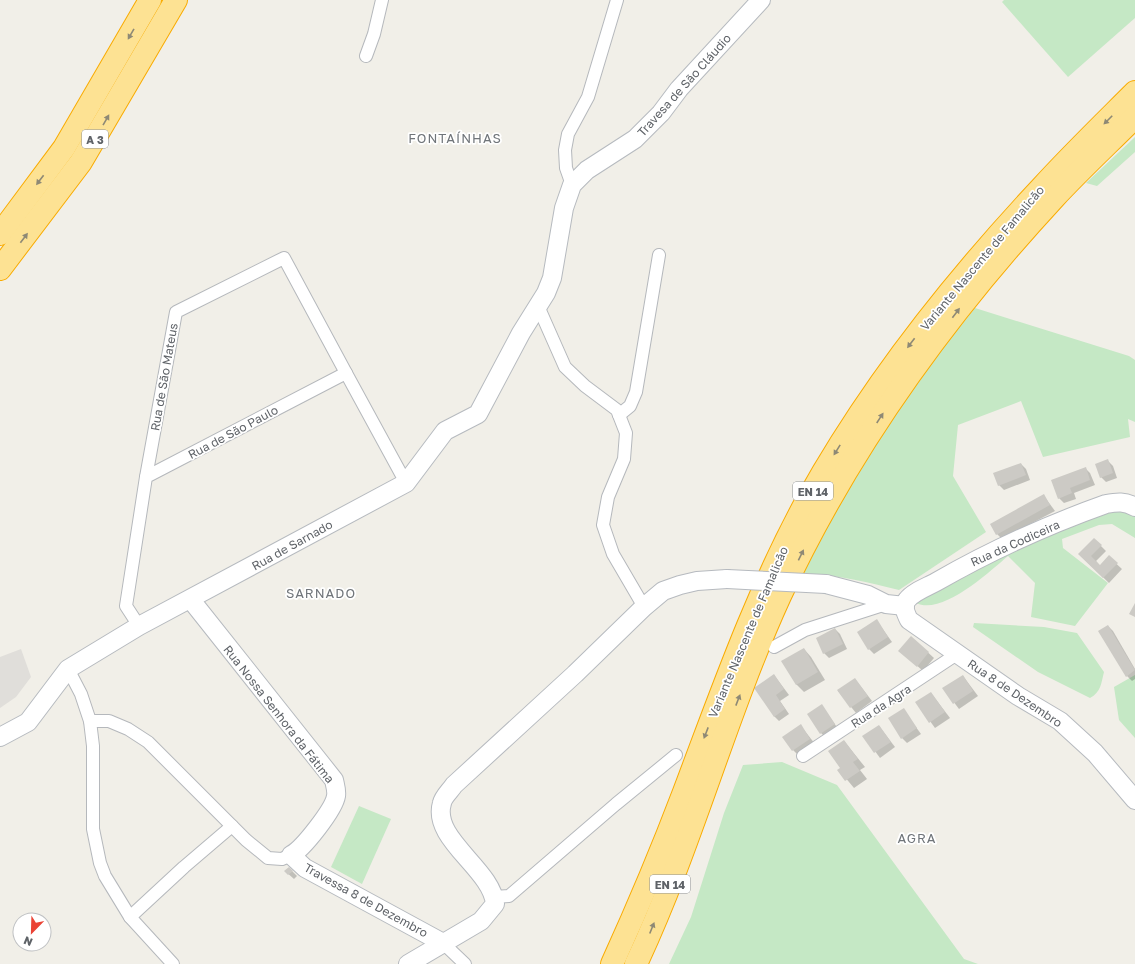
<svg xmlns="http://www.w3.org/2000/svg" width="1135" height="964" font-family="'Golos Text',sans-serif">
  <rect width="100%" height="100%" fill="#f1efe8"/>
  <polygon fill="#e0deda" points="21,649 31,677 16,697 0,708 0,657"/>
  <g fill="#c5e8c5">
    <polygon points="1004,0 1135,0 1135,18 1068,77 1002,2"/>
    <polygon points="1135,137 1135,152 1097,186 1086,183"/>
    <path d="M975 308 1129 356 1135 360V422L1128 419 1130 437 1043 457 1021 401 958 425 953 476 986 532 899 590C865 582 835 573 799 575L852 478 934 358Z"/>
    <path d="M1120 510 1135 515V538L1112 524 1099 525 1062 539 1063 548 1108 583 1075 626 1031 617 1035 583 1008 556C989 572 942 616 916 603L918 598 1029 543 1108 512Z"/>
    <path d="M974 623 1044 627 1077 633 1104 672C1101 684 1101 692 1090 698L1038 672 973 627Z"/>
    <polygon points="1135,675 1135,738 1119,720 1114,687"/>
    <polygon points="782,762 837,785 964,959 978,964 669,964 691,917 724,813 743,765"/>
    <polygon points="359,806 391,819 362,884 331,867"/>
  </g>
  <g fill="#0003">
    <polygon points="1108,461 1113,466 1117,478 1106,482 1101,477"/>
    <polygon points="1021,464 1026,469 1030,480 1004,490 999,485"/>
    <polygon points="1085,468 1090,473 1095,485 1074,493 1076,499 1064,503 1059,498"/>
    <polygon points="1044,496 1055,511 1002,539 997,534"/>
    <polygon points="1094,539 1106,551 1096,561 1100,566 1109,557 1122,569 1109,583 1079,554"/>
    <polygon points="877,621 892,642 874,654 869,649"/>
    <polygon points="1108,626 1113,631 1135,669 1135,679 1132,681 1127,676"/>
    <polygon points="835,629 840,634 847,649 829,658 824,653"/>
    <polygon points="911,637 934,658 923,671 905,655"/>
    <polygon points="804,649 811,657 825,680 804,692 796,684"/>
    <polygon points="774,675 789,695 780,701 789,714 779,721 774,716"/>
    <polygon points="963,676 978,696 959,709 944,689"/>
    <polygon points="855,679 872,701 856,713 838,691"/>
    <polygon points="931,693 950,718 935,728 917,703"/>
    <polygon points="822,706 839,730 826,738 821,733"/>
    <polygon points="903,709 921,734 907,743 902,738"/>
    <polygon points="801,726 815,744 798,755 793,750"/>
    <polygon points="879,726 895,747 880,758 864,736"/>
    <polygon points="844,741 865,767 860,770 867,779 854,788 839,770 841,768"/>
    <polygon points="289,868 297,876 294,879 285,871"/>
  </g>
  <g fill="#cccac5">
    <polygon points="1108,459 1113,473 1100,478 1095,464"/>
    <polygon points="1021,463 1026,475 998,486 993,473"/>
    <polygon points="1086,467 1090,480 1070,488 1072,493 1058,499 1051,480"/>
    <polygon points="1044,494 1050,505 996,535 990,524"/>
    <polygon points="1094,538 1102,545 1091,556 1100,565 1109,555 1118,563 1103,578 1078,554"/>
    <polygon points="1135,603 1135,617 1129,614"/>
    <polygon points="877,619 888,637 868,650 857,632"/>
    <polygon points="1108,625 1135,670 1126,677 1098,631"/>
    <polygon points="835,628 843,644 823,654 816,638"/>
    <polygon points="911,636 929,652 917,667 898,651"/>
    <polygon points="804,648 818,672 796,685 781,661"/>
    <polygon points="774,674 784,689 776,695 785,709 774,717 754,688"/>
    <polygon points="963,675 973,691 953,704 942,688"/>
    <polygon points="855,678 868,696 850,708 837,690"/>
    <polygon points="931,692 945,712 929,723 915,702"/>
    <polygon points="822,704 835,724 820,734 807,714"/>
    <polygon points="904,708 917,728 901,739 888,718"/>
    <polygon points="801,724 810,739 792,751 782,737"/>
    <polygon points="879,725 891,742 874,753 862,736"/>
    <polygon points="844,740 858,759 853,762 860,771 845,781 837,770 840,768 828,751"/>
    <polygon points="289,867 293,871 288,875 284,871"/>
  </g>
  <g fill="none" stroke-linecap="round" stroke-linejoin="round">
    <defs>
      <g id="street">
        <polyline points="366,56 374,34 382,0"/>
        <polyline points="572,185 566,168 565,150 568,134 588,97 617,0"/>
        <polyline points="538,306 565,367 585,386 617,410 626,433 624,459 608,497 603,525 613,554 644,607"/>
        <polyline points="619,415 630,406 636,392 659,255"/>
        <polyline points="146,477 176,312 284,258 346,373"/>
        <polyline points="139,626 126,606 146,477 346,373 406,483"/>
        <polyline points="774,647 805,630 886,604"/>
        <polyline points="68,669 81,694 90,721 93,746 93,829 100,863 105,876 130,917 173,964"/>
        <polyline points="90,721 109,721 128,729 148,742 246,840 268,858 282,859 291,855"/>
        <polyline points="803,756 957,654"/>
        <polyline points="494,897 509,896 616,804 676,755"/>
        <polyline points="130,917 184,867 232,826"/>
        <polyline points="443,943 465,964"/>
      </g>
      <g id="secondary">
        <path d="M1135 507C1125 501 1117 502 1106 504 1047 525 990 551 936 582 927 587 913 592 907 600 902 606 906 614 909 620L1018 696 1060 721 1095 753 1135 800"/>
        <polyline points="826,584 868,595 886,604 905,606"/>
        <path d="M191 600 334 780C335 785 337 791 336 796 334 809 303 849 291 855L305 868 443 943"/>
        <polyline points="0,737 28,722 68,669 139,626 406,483 445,431 478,414 521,333 546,293 552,278 564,208 572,185 587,170 635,139 661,113 679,89 761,0"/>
        <path d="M408 964 481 921 495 904C492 869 431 839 442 803 443 797 450 791 454 785L575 674 644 607 663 591 680 585 697 581 727 579"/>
      </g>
      <g id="highway">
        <polyline points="0,234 64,148 150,0"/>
        <polyline points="0,269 81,162 176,0"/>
        <path d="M612 964C638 907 662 850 684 792 721 694 756 594 806 502 869 388 952 283 1041 188 1071 155 1103 124 1135 92"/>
        <path d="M636 964C692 845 725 716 780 596 848 450 944 317 1054 198 1080 170 1108 144 1135 117"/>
      </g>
    </defs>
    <use href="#street" stroke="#b5b8bc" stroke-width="14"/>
    <use href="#secondary" stroke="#b6babf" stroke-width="20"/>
    <use href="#highway" stroke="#f9ab00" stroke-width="24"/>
    <use href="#street" stroke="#fff" stroke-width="12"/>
    <use href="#secondary" stroke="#fff" stroke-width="18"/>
    <use href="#highway" stroke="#fde293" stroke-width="22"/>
    <defs>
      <polyline id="secondary-bridge" points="727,579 826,584"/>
    </defs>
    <use href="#secondary-bridge" stroke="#b6babf" stroke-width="20" stroke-linecap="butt"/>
    <use href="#secondary-bridge" stroke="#fff" stroke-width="18"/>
  </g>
  <defs><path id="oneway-solid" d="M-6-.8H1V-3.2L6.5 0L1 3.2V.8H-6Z"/></defs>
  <g fill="#8e8975">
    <use href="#oneway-solid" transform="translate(131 34) rotate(120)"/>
    <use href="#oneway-solid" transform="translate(106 120) rotate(-60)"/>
    <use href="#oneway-solid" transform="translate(1108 120) rotate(135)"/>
    <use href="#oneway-solid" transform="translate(40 180) rotate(127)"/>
    <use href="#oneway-solid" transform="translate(24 238) rotate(-53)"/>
    <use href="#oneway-solid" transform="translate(956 313) rotate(-53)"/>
    <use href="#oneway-solid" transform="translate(911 343) rotate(127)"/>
    <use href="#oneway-solid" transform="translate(880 418) rotate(-57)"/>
    <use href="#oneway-solid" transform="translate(837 450) rotate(122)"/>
    <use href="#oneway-solid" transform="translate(801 555) rotate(-64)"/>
    <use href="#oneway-solid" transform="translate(738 700) rotate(-69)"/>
    <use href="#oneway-solid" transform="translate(706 733) rotate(111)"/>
    <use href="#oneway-solid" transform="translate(652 928) rotate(-68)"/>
  </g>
  <g text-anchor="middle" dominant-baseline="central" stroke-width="3.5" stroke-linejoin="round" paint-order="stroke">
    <g fill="#fff" stroke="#8f9295" stroke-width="1">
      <rect x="82" y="130" width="26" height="18" rx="3"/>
      <rect x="793" y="482" width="40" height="18" rx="3"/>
      <rect x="650" y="875" width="40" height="18" rx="3"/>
    </g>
    <g font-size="11" font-weight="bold" fill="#5f6368">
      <text x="95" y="139">A 3</text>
      <text x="813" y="491">EN 14</text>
      <text x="670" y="884">EN 14</text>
    </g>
    <g font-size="12" fill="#5f6368" stroke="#fff">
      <text transform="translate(684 85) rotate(-48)">Travesa de São Cláudio</text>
      <text transform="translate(982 258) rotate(-50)">Variante Nascente de Famalicão</text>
      <text transform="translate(164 377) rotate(-80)">Rua de São Mateus</text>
      <text transform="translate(233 432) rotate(-28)">Rua de São Paulo</text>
      <text transform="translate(1015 543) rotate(-24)">Rua da Codiceira</text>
      <text transform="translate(292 545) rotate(-29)">Rua de Sarnado</text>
      <text transform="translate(748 632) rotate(-67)">Variante Nascente de Famalicão</text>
      <text transform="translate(1015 693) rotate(34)">Rua 8 de Dezembro</text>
      <text transform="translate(881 706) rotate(-33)">Rua da Agra</text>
      <text transform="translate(279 714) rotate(52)">Rua Nossa Senhora da Fátima</text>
      <text transform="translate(366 900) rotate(29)">Travessa 8 de Dezembro</text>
    </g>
    <g font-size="13" letter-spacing="1" fill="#70757a" stroke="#fff">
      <text x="455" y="138">FONTAÍNHAS</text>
      <text x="321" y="593">SARNADO</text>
      <text x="917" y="838">AGRA</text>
    </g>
  </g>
  <g transform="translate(32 932) rotate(203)"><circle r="19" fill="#ffffff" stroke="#bfc1c3"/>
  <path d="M0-3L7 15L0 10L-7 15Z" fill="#ea4335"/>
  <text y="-6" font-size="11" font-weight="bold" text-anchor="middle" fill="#5f6368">N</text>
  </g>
</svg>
